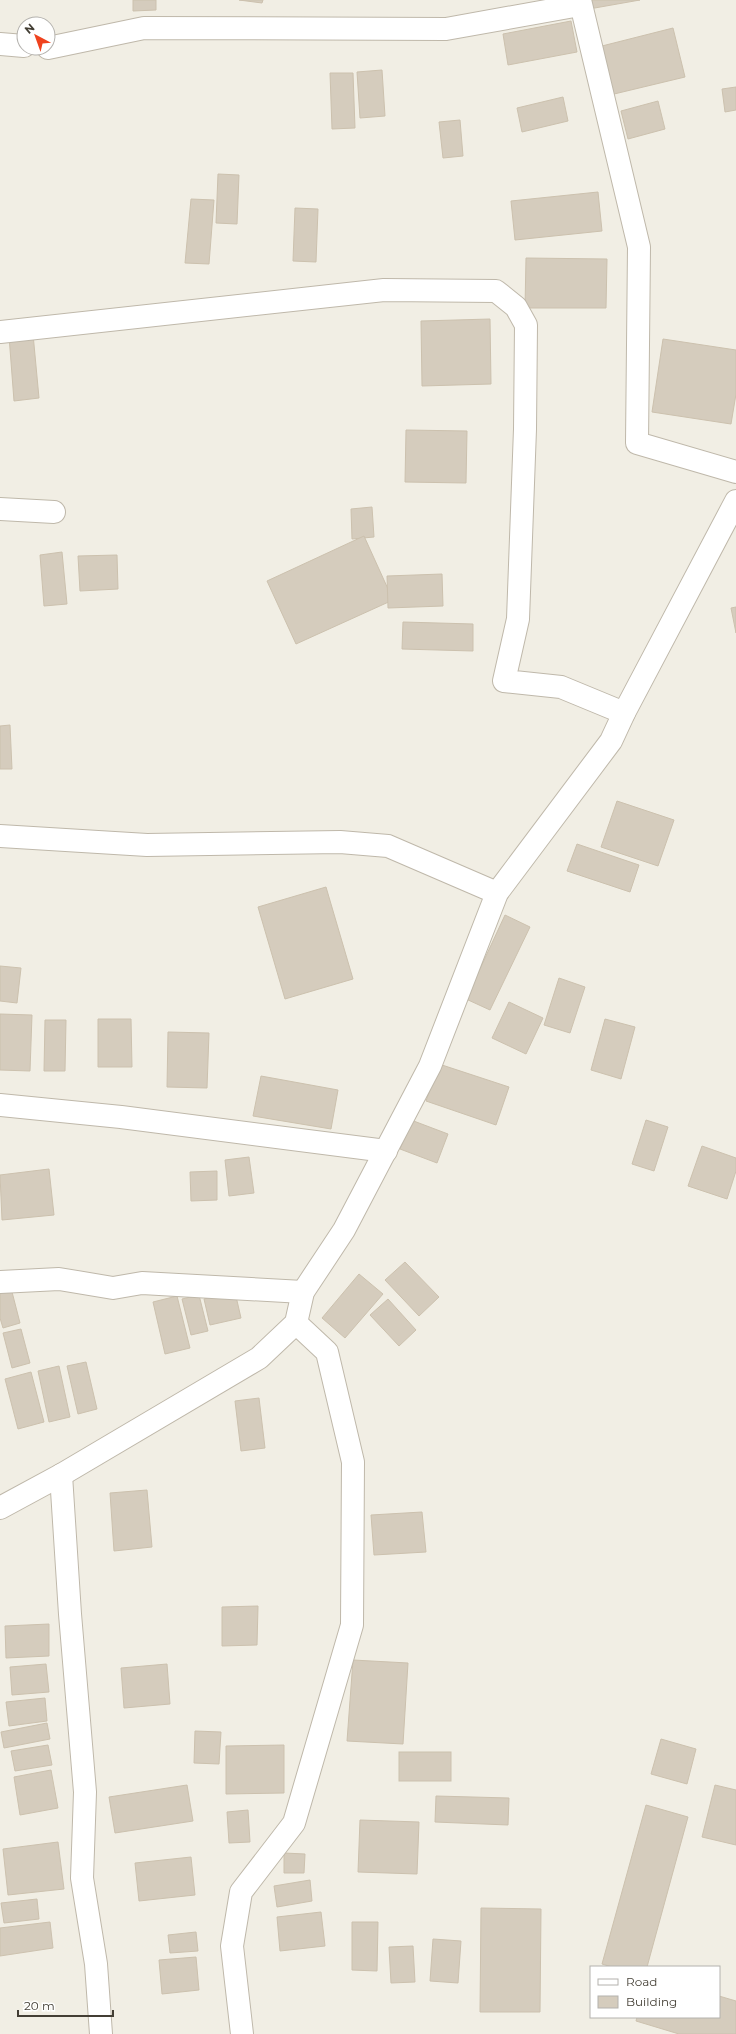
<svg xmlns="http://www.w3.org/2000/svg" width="736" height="2034" font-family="Montserrat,sans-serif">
  <rect width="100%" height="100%" fill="#f1eee4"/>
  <g fill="#d5ccbd" stroke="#ccc1ae">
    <polygon points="133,0 156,0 156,10 133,11"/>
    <polygon points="239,0 263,0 262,3"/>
    <polygon points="587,0 640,0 589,9"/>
    <polygon points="571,21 577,52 508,65 503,34"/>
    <polygon points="673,28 685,77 610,95 598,47"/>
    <polygon points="382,70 385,116 360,118 357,72"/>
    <polygon points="330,73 353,73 355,128 332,129"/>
    <polygon points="736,87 736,110 725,112 722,89"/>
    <polygon points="563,97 568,121 522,132 517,108"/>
    <polygon points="658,101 665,129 628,139 621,111"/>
    <polygon points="460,120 463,156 443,158 439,122"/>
    <polygon points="218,174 239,175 237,224 216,223"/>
    <polygon points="598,192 602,231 515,240 511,201"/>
    <polygon points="191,199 214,200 209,264 185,263"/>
    <polygon points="295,208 318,209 316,262 293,261"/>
    <polygon points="526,258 607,259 606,308 525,308"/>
    <polygon points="490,319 491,384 422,386 421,321"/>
    <polygon points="33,334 39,398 14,401 9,336"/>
    <polygon points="663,339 736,350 736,394 731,424 652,412"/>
    <polygon points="406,430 467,431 466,483 405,482"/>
    <polygon points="372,507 374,537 352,539 351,509"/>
    <polygon points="364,536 393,600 296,644 267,581"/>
    <polygon points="62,552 67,604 44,606 40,555"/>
    <polygon points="117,555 118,589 80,591 78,556"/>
    <polygon points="442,574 443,606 388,608 387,576"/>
    <polygon points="736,607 736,633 731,608"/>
    <polygon points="403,622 473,624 473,651 402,649"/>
    <polygon points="10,725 12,769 0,769 0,726"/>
    <polygon points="617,801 674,820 658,866 601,847"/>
    <polygon points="577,844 639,865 630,892 567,871"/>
    <polygon points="326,887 353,979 285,999 258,907"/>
    <polygon points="505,915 530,927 490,1010 466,999"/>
    <polygon points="0,966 21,968 17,1003 0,1001"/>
    <polygon points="559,978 585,987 570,1033 544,1025"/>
    <polygon points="509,1002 543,1018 526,1054 492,1038"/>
    <polygon points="0,1014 32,1015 30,1071 0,1070"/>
    <polygon points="98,1019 131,1019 132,1067 98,1067"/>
    <polygon points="605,1019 635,1027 621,1079 591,1070"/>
    <polygon points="45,1020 66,1020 65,1071 44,1071"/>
    <polygon points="168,1032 209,1033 207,1088 167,1087"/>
    <polygon points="439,1064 509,1087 496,1125 426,1101"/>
    <polygon points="261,1076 338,1090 331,1129 253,1116"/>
    <polygon points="411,1120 448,1134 437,1163 400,1149"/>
    <polygon points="646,1120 668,1127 654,1171 632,1164"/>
    <polygon points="702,1146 736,1158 736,1171 727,1199 688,1186"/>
    <polygon points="249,1157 254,1193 229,1196 225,1160"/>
    <polygon points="49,1169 54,1215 2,1220 0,1175"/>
    <polygon points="217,1171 217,1200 191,1201 190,1172"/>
    <polygon points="405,1262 439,1297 419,1316 385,1280"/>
    <polygon points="359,1274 383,1294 345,1338 322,1318"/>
    <polygon points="11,1288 20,1323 3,1328 0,1318 0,1290"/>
    <polygon points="235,1292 241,1318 210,1325 204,1299"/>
    <polygon points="199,1295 208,1331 191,1335 182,1299"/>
    <polygon points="177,1296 190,1348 165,1354 153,1302"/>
    <polygon points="388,1299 416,1330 399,1346 370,1315"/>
    <polygon points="21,1329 30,1363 12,1368 3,1333"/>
    <polygon points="86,1362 97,1409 78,1414 67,1366"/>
    <polygon points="59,1366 70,1417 49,1422 38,1371"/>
    <polygon points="31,1372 44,1422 18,1429 5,1379"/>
    <polygon points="259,1398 265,1448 241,1451 235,1401"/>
    <polygon points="147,1490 152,1547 114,1551 110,1493"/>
    <polygon points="422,1512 426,1552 374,1555 371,1515"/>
    <polygon points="258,1606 257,1645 222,1646 222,1607"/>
    <polygon points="49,1624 49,1656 6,1658 5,1626"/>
    <polygon points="353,1660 408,1663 403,1744 347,1741"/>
    <polygon points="46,1664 49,1692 12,1695 10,1667"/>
    <polygon points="167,1664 170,1704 124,1708 121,1668"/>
    <polygon points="45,1698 47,1721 9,1726 6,1702"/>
    <polygon points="47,1723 50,1739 4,1748 1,1732"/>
    <polygon points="195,1731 221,1732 219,1764 194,1763"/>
    <polygon points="661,1739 696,1749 687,1784 651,1774"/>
    <polygon points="48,1745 52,1765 15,1771 11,1751"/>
    <polygon points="284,1745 284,1793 226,1794 226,1746"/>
    <rect x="399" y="1752" width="52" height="29"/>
    <polygon points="51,1770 58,1808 20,1815 14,1777"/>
    <polygon points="187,1785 193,1821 115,1833 109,1797"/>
    <polygon points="715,1785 736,1790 736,1845 702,1837"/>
    <polygon points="436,1796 509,1798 508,1825 435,1822"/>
    <polygon points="646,1805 688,1817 647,1967 612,1967 602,1964"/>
    <polygon points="248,1810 250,1842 229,1843 227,1812"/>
    <polygon points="360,1820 419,1822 417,1874 358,1872"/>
    <polygon points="58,1842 64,1889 8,1895 3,1849"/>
    <polygon points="284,1853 305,1854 304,1873 284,1873"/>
    <polygon points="191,1857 195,1895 139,1901 135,1863"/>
    <polygon points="310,1880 312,1901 277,1907 274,1886"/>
    <polygon points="37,1899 39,1919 4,1923 1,1903"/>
    <polygon points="481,1908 541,1909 540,2012 480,2012"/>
    <polygon points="321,1912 325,1946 280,1951 277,1917"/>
    <polygon points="50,1922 53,1948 0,1956 0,1928"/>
    <polygon points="352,1922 378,1922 377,1971 352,1970"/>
    <polygon points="196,1932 198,1951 170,1953 168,1935"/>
    <polygon points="433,1939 461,1941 458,1983 430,1981"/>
    <polygon points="413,1946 415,1982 391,1983 389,1947"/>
    <polygon points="196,1957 199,1990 162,1994 159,1960"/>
    <polygon points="719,1996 736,2001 736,2034 679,2034 636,2021 637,2017 719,2017"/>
  </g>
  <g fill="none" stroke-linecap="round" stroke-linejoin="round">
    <defs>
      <g id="minor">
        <polyline points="580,0 639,247 637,443 736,472"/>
        <polyline points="0,44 24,46"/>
        <polyline points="48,48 144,28 446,29 580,5"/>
        <polyline points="0,332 384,290 496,291 516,307 526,325 525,429 518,619 504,681 561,687 624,713"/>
        <polyline points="0,509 54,512"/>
        <polyline points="0,836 147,845 340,842 388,846 497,893"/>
        <polyline points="0,1105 121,1117 386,1151"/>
        <polyline points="0,1282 59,1279 113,1288 142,1283 303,1292"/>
        <polyline points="61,1475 70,1614 85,1792 82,1878 96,1964 101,2034"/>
        <polyline points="0,1508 61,1475 259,1358 296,1323 303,1292 344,1230 430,1066 497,893 611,741 624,713 736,501"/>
        <polyline points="242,2034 232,1946 241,1892 294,1823 352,1625 353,1462 327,1352 296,1323"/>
      </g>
    </defs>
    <use href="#minor" stroke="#bfb8aa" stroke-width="24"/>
    <use href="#minor" stroke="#fff" stroke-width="22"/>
  </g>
  <rect x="590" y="1966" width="130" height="52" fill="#ffffff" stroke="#b4b2ae"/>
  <rect x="598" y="1979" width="20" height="6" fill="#ffffff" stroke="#b4b2ae"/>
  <text x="626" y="1986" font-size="12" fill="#433e34">Road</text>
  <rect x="598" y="1996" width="20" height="12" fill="#d5ccbd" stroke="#b4b2ae"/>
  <text x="626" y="2006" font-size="12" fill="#433e34">Building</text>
  <g transform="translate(36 36) rotate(319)"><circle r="19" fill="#ffffff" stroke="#b4b2ae"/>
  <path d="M0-3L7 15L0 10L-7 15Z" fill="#ef421e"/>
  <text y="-6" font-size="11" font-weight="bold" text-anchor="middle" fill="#433e34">N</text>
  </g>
  <path d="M18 2010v6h95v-6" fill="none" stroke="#433e34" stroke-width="2"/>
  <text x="24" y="2010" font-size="12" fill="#433e34" stroke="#ffffff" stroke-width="3" paint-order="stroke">20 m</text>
</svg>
